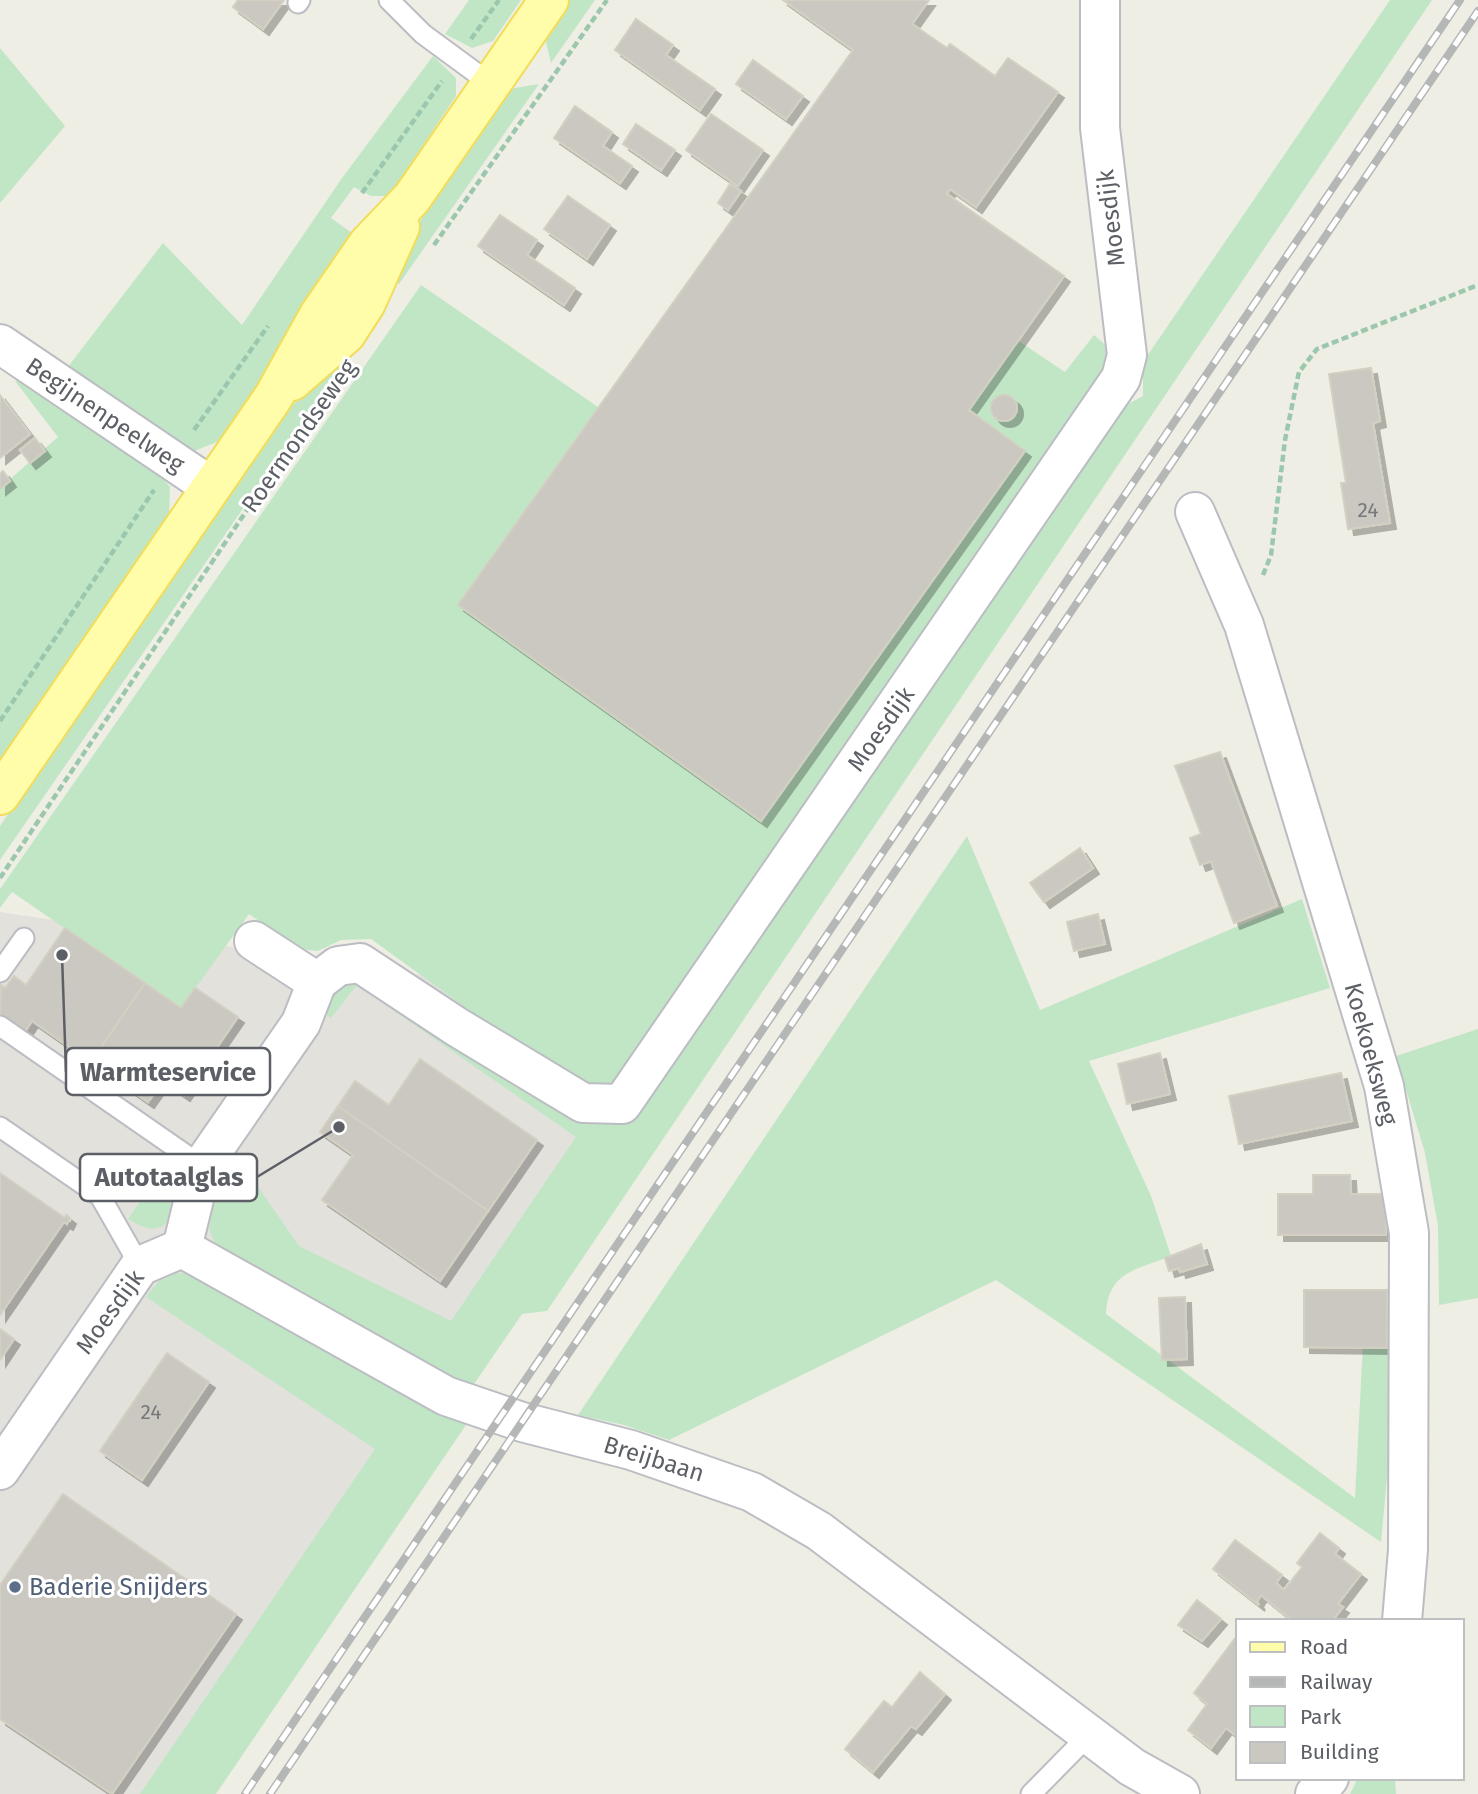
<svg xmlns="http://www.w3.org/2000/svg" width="1478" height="1794" font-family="'Fira Sans',sans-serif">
  <defs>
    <filter id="shadow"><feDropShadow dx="6" dy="6" stdDeviation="0" flood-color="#0004"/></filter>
  </defs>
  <rect width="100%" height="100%" fill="#efeee4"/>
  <polygon fill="#e2e1dc" points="0,912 700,1017 165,1794 0,1794"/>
  <g fill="#c1e6c6">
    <polygon points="469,0 521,0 493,41 472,48 445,34"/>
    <polygon points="570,0 595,0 551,63 545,38"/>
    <path d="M1390 0H1432L547 1311 522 1314 470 1390 231 1257C226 1252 219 1247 215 1242 198 1217 221 1174 234 1152L299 1246 451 1321 576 1137 357 985 331 1018 319 1010 327 986 364 977 561 1114 587 1120 1107 415 1143 396V362Z"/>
    <polygon points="0,48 65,126 0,203"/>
    <polygon points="433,56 456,78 456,96 389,196 371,196 354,187 331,218 352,233 353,252 219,441 192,452 67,368 163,243 242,325 342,178"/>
    <polygon points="539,84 399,284 393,279 408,239 509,89"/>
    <polygon points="421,285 598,407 458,605 761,821 1025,451 969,410 1017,340 1065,372 1094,335 1109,348 1112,360 628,1073 600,1088 575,1087 371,939 341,940 318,951 299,949 249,914 181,1008 12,892 0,908 0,889"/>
    <polygon points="337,360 343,364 0,860 0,826 286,412"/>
    <polygon points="15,381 28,381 153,467 170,487 169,518 0,762 0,488 58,437"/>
    <path d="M967 836 1040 1010 1302 899 1330 988 1089 1061 1151 1196 1171 1256C1137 1270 1108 1271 1106 1314L1355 1498 1363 1343 1394 1346 1393 1415 1381 1542 996 1280 669 1440 624 1425 578 1415Z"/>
    <polygon points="1478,1029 1478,1298 1439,1305 1438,1226 1425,1153 1396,1056"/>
    <path d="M166 1164 182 1182C171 1216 169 1244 128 1219Z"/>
    <polygon points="177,1273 195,1274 468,1422 216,1794 140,1794 375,1449 146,1297 158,1282"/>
    <polygon points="1358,1778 1395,1778 1396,1794 1350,1794"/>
  </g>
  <g fill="#cac8c1" stroke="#d3d0c2" stroke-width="2" filter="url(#shadow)">
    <polygon points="238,0 284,0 263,29 233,7"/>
    <polygon points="783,0 929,0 912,24 947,48 950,44 995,76 1008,58 1058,92 976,207 950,189 947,194 1064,276 969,410 1025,451 761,821 458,605 853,50"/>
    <polygon points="636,19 673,45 666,55 715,89 700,110 615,50"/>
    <polygon points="753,60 803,96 786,119 736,84"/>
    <polygon points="575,106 612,132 603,146 632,166 620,183 554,138"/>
    <polygon points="711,114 763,150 738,186 686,150"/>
    <polygon points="636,124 675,150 661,170 623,144"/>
    <polygon points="730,184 741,191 728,210 718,203"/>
    <polygon points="568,196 610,225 587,259 544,229"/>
    <polygon points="500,215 537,240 527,255 575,288 564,305 478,246"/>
    <polygon points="1371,368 1380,421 1373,423 1390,523 1348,529 1341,483 1346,483 1329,374"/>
    <circle cx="1004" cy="408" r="13"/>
    <polygon points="0,395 30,434 0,458"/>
    <polygon points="35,438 45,451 30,463 20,450"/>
    <polygon points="3,471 10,481 0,489 0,474"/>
    <polygon points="1220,752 1277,906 1234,923 1211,861 1200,865 1190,838 1201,834 1175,766"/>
    <polygon points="1080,848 1093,868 1044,902 1030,883"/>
    <polygon points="1098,914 1105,944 1074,951 1067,922"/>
    <polygon points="65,928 145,983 91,1062 32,1021 24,1033 0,1017 1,985 5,988 14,976 26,985"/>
    <polygon points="145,983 181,1008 195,988 238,1017 184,1095 163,1081 148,1102 91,1062"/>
    <polygon points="1160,1053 1170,1094 1127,1104 1118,1064"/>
    <polygon points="420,1059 537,1140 488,1211 338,1106 355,1081 389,1105"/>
    <polygon points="1341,1073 1352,1121 1239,1144 1229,1096"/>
    <polygon points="338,1106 488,1211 440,1281 322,1200 353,1155 320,1132"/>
    <polygon points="0,1173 65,1218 66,1215 70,1218 67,1224 64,1222 0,1315"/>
    <polygon points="1313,1175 1350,1175 1351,1194 1386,1194 1386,1235 1278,1235 1278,1194 1313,1194"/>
    <polygon points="1201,1244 1207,1264 1180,1272 1179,1268 1169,1271 1165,1258"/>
    <polygon points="1304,1290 1387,1290 1387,1348 1304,1347"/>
    <polygon points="1185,1297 1187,1359 1162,1360 1159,1298"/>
    <polygon points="0,1329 14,1339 0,1360"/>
    <polygon points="167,1353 209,1382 142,1480 100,1451"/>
    <polygon points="63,1494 236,1614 112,1794 0,1719 0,1585"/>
    <polygon points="1320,1533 1339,1548 1335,1554 1361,1574 1338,1604 1343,1607 1332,1621 1293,1621 1261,1595 1257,1601 1259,1605 1213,1569 1235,1540 1282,1575 1276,1583 1284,1590 1302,1567 1297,1563"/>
    <polygon points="1197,1600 1221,1619 1202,1641 1178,1625"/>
    <polygon points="1236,1637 1238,1737 1226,1728 1211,1748 1188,1730 1207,1704 1194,1693"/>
    <polygon points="920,1672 945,1694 916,1729 911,1726 873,1772 845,1749 884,1701 892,1707"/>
  </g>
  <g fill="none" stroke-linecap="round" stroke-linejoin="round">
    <defs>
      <g id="service">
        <polyline points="389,0 423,34 491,84"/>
        <polyline points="298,3 300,0"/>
        <polyline points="0,972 24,938"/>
        <polyline points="0,1026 202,1166"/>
        <polyline points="0,1127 100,1196 140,1266"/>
        <polyline points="1031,1794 1089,1735"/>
      </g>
      <g id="minor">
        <polyline points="0,344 210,486"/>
        <polyline points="1195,512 1244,625 1384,1086 1409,1233 1408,1550 1402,1621"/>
        <polyline points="317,982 338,966 360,963 457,1027 583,1103 622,1104 1121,378 1127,355 1100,128 1100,0"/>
        <polyline points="182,1248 446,1396 522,1422 631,1450 752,1492 819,1531 1132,1767 1180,1794"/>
        <polyline points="0,1470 140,1266 182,1248 202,1166 301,1023 317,982 254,941"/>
        <polyline points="1315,1794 1329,1778"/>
      </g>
      <g id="primary">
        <polyline points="292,381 346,334 366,303 400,227"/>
        <polyline points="0,795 274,396 319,315 368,244 412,198 549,0"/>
      </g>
    </defs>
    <use href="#service" stroke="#bcbdc3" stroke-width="23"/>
    <use href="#minor" stroke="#bcbdc3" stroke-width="42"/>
    <use href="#primary" stroke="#f2dc5a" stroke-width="42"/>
    <g stroke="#9ac7ad" stroke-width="4.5" stroke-dasharray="7 3.5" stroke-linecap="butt">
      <polyline points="471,39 499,0"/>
      <polyline points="362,193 442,81"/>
      <polyline points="434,245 607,0"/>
      <polyline points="194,430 268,326"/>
      <polyline points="1263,575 1271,555 1285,440 1299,372 1317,349 1478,285"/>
      <polyline points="0,721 154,490"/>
      <polyline points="0,878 247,510 318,409"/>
    </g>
    <use href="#service" stroke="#fff" stroke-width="19"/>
    <use href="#minor" stroke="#fff" stroke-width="38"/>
    <use href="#primary" stroke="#fffda9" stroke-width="38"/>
    <defs>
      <g id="rail">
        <polyline points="245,1794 1460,0"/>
        <polyline points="270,1794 1478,11"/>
      </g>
    </defs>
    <use href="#rail" stroke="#b5b6b6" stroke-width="8"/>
    <use href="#rail" stroke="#fff" stroke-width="5" stroke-dasharray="16" stroke-linecap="butt"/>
  </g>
  <circle fill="#5c6f8a" stroke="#fff" stroke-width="2.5" cx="15" cy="1587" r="7"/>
  <g text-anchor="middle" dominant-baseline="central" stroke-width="6" stroke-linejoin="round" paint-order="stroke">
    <g font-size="21" fill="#78797c">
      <text x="1368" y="510">24</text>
      <text x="151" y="1412">24</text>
    </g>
    <g font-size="24" fill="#5c5f65" stroke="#fff">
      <text transform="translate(1111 218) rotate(-97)">Moesdijk</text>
      <text transform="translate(105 415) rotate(34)">Begijnenpeelweg</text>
      <text transform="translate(299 436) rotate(-55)">Roermondseweg</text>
      <text transform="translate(881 729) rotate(-55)">Moesdijk</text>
      <text transform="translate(1371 1054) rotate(75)">Koekoeksweg</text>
      <text transform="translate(110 1312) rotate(-54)">Moesdijk</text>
      <text transform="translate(654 1459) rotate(17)">Breijbaan</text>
    </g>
    <g font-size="24" fill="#4e5e75" stroke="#fff" text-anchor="start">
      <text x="29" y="1587">Baderie Snijders</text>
    </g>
  </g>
  <path fill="none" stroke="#5c5f65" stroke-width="2.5" d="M62 955L66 1072M339 1127L257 1177"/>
  <g fill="#5c5f65" stroke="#fff" stroke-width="2.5">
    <circle cx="62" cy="955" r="7"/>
    <circle cx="339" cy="1127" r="7"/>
  </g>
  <g fill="#fff" stroke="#5c5f65" stroke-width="2.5">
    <rect x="66" y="1048" width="204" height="47" rx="7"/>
    <rect x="80" y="1154" width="177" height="47" rx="7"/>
  </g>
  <g font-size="26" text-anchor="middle" font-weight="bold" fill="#5c5f65">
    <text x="168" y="1081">Warmteservice</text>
    <text x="169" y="1186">Autotaalglas</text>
  </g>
  <rect x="1236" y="1619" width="228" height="161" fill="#ffffff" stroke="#bebfc1" stroke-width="2"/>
  <rect x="1250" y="1642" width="35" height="10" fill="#fffda9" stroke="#bebfc1" stroke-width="2"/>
  <text x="1300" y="1654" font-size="21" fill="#5c5f65">Road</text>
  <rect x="1250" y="1677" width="35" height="10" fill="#b5b6b6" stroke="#bebfc1" stroke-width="2"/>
  <text x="1300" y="1689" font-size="21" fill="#5c5f65">Railway</text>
  <rect x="1250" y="1706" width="35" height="21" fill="#c1e6c6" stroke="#bebfc1" stroke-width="2"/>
  <text x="1300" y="1724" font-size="21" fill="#5c5f65">Park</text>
  <rect x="1250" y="1742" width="35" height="21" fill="#cac8c1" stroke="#bebfc1" stroke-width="2"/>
  <text x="1300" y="1759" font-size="21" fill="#5c5f65">Building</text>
</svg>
